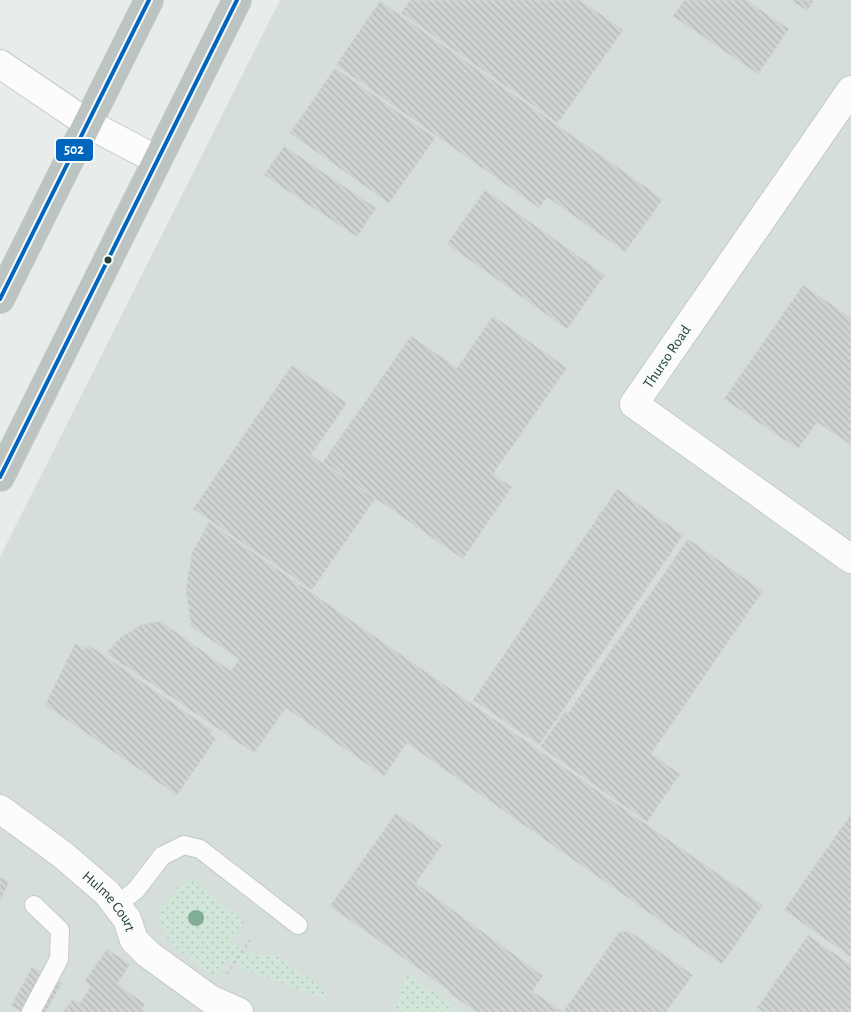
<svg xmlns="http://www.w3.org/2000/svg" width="851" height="1012" font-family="'Alegreya Sans',sans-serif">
  <defs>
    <pattern id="grass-dots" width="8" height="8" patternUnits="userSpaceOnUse" patternTransform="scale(1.25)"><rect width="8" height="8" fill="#d1e6d8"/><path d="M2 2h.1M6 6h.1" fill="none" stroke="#b3c6ba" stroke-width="1.8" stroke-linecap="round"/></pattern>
    <pattern id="building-back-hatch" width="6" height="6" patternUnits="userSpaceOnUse" patternTransform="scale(1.25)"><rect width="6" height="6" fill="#cfd4d2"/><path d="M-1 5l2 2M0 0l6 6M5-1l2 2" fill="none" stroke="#b2b7b5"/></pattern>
  </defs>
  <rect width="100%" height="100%" fill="#e8edeb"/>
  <polygon fill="#d6dedb" points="280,0 851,0 851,1012 0,1012 0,557"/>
  <g fill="url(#grass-dots)">
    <path d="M189 877 244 922 229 942 248 954 275 955 329 992 323 998 240 968 241 965 228 960 215 977 181 952 163 933 165 931C160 922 158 915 162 905L165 906 179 885 182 886Z"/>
    <polygon points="406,973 462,1012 394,1012"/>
  </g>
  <g fill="url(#building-back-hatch)" stroke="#d1d6d4">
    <polygon points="410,0 580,0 623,30 558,123 401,13"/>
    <polygon points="684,0 746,0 789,29 758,74 673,16"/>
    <polygon points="791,0 814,0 807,11"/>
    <polygon points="380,1 663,199 625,252 547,197 539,208 336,65"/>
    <polygon points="335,68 435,138 389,203 290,133"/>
    <polygon points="284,146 376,208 357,237 264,175"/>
    <polygon points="485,190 605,275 567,329 447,244"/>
    <polygon points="803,285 851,318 851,445 817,422 798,449 724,399"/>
    <polygon points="493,316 567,368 493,474 512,487 463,559 323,462 411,336 457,368"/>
    <polygon points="292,365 347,403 311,455 375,499 312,590 193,509"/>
    <polygon points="617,489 683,535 539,745 473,700"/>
    <polygon points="209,522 763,905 722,964 407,743 384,776 286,708 254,753 106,653 120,638 141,625 160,621 231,671 239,659 191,626 186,589 192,553"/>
    <polygon points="688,539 763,591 651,754 680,774 647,822 540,747 565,711 568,713"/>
    <polygon points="75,644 86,649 89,645 213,731 210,735 216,739 177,795 45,705"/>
    <polygon points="396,813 442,845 416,883 543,976 532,991 563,1012 476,1012 449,993 450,991 330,906"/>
    <polygon points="851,814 851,957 784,910"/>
    <polygon points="0,877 9,882 0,901"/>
    <polygon points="629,931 693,975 666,1012 563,1012 619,932"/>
    <polygon points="808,935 851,965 851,1012 763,1012 757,1008"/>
    <polygon points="107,949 130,964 117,984 145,1004 142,1009 146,1012 63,1012 73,999 80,1003 91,986 85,981"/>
    <polygon points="32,967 62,983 46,1012 22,1012 11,1006"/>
  </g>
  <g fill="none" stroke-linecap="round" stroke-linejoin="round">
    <defs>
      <g id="lane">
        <polyline points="117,905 136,890 162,856 184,845 200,849 298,925"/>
        <polyline points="31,1012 59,959 60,930 34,905"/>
      </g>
      <g id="street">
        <polyline points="0,64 87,123 157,160"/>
        <polyline points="851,90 634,404 851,559"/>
        <path id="s1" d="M0 809 63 855 107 893 127 919 134 940 148 954 210 999 239 1012"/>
      </g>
      <g id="highway">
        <polyline points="0,299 149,0"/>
        <polyline points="0,477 237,0"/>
      </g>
    </defs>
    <use href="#lane" stroke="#c5cac8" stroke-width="20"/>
    <use href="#street" stroke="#c5cac8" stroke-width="30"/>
    <use href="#highway" stroke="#c3ccc9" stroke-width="30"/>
    <polyline stroke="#c3ccca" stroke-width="3" stroke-dasharray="2.5 4" stroke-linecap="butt" points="227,974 250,940"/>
    <use href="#lane" stroke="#fcfcfc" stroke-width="18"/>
    <use href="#street" stroke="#fcfcfc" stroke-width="28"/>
    <use href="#highway" stroke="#bcc4c2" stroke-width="28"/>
    <defs>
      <g id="bus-1">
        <polyline points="0,299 149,0"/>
        <polyline points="0,477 237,0"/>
      </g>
    </defs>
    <use href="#bus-1" stroke="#f7fbf9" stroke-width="8"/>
    <use href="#bus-1" stroke="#0065bd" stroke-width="4"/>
  </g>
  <circle fill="#81ae93" cx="196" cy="918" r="8"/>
  <circle fill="#24423a" stroke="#f7fbf9" stroke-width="2" cx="108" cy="260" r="4.5"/>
  <g text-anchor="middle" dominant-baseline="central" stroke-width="4" stroke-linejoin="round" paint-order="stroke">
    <g font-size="15" fill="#24423a" stroke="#f7fbf9">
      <text transform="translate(667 357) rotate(-56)">Thurso Road</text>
      <text stroke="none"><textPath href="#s1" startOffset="144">Hulme Court</textPath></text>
    </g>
  </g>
  <rect stroke="#f7fbf9" stroke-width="2" x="55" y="138" width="39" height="24" rx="5" fill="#0065bd"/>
  <g font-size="14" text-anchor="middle" font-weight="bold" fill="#fff">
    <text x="74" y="154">502</text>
  </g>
</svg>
